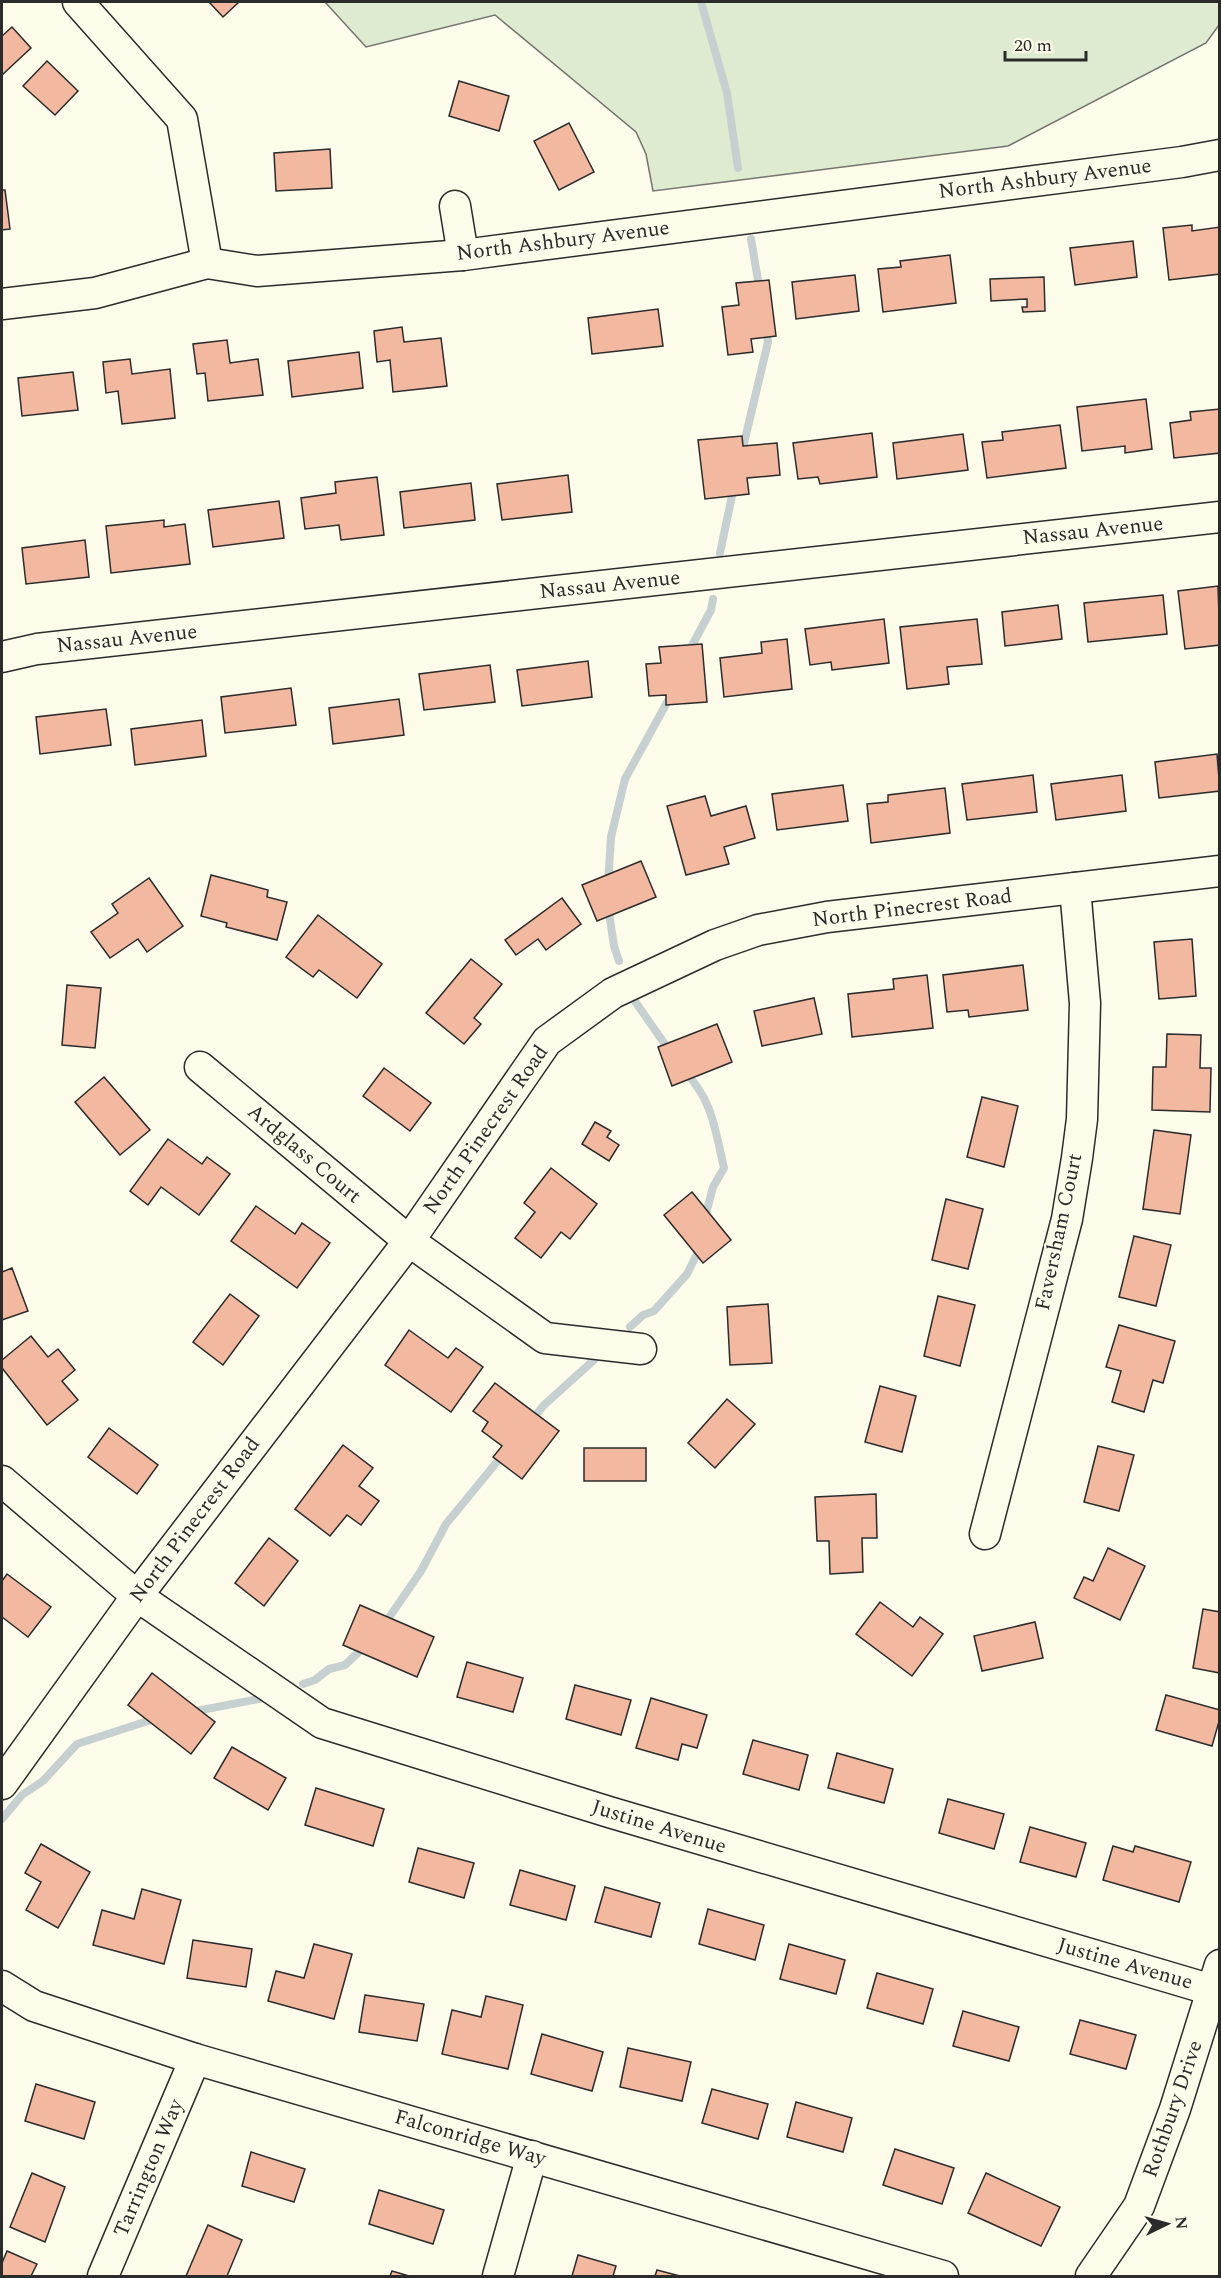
<svg xmlns="http://www.w3.org/2000/svg" width="1221" height="2278" font-family="Spectral,serif">
  <rect width="100%" height="100%" fill="#fdfbea"/>
  <polygon fill="#deebd1" stroke="#74746e" stroke-width="1.5" points="325,2 1219,2 1219,25 1206,43 1008,146 653,191 646,154 636,132 495,15 366,47"/>
  <g fill="none" stroke-linecap="round" stroke-linejoin="round">
    <g stroke="#c7d0d0" stroke-width="8">
      <polyline points="701,2 727,93 738,168"/>
      <polyline points="751,239 760,292"/>
      <polyline points="741,456 768,342 766,328"/>
      <polyline points="720,553 734,486"/>
      <polyline points="687,655 711,610 713,599"/>
      <polyline points="608,884 611,837 625,779 670,697"/>
      <polyline points="608,906 614,946 619,961"/>
      <polyline points="632,997 671,1053"/>
      <path d="M684 1071C713 1100 715 1130 724 1168L713 1187 704 1221"/>
      <polyline points="630,1327 643,1315 654,1311 687,1274 697,1254 699,1245"/>
      <polyline points="530,1422 544,1405 594,1360"/>
      <polyline points="384,1625 421,1571 446,1524 505,1452"/>
      <polyline points="303,1684 315,1680 329,1669 345,1665 367,1644"/>
      <polyline points="191,1712 269,1697"/>
      <polyline points="2,1819 22,1795 43,1781 77,1744 157,1718"/>
    </g>
  </g>
  <g fill="#f2b8a0" stroke="#2b2b2b" stroke-width="1.5">
    <polygon points="209,2 239,2 223,17"/>
    <polygon points="12,27 31,48 2,75 2,36"/>
    <polygon points="47,61 78,91 55,115 23,86"/>
    <polygon points="459,81 509,96 499,131 449,116"/>
    <polygon points="569,123 594,172 559,190 534,141"/>
    <polygon points="330,149 332,188 276,191 274,153"/>
    <polygon points="2,190 5,190 10,229 2,230"/>
    <polygon points="1192,225 1192,231 1220,227 1220,274 1169,280 1163,228"/>
    <polygon points="1133,241 1137,277 1075,285 1070,248"/>
    <polygon points="950,255 956,303 883,312 878,269 901,267 900,261"/>
    <polygon points="855,275 859,311 796,319 792,282"/>
    <polygon points="1044,277 1045,311 1023,312 1022,307 1027,307 1027,299 991,301 990,279"/>
    <polygon points="769,280 776,336 751,339 753,352 728,355 722,307 739,305 736,283"/>
    <polygon points="658,309 663,346 592,354 588,318"/>
    <polygon points="402,327 404,342 441,338 447,386 393,392 390,360 377,362 374,331"/>
    <polygon points="227,340 230,363 258,359 263,395 208,401 205,373 197,374 193,344"/>
    <polygon points="359,352 363,388 292,397 288,361"/>
    <polygon points="130,359 132,374 170,369 175,418 122,424 118,391 106,393 103,362"/>
    <polygon points="73,372 78,410 22,416 18,378"/>
    <polygon points="1146,399 1152,449 1125,453 1125,446 1082,451 1077,407"/>
    <polygon points="1220,409 1220,453 1174,458 1170,423 1191,420 1190,412"/>
    <polygon points="1060,425 1066,468 987,478 982,442 1003,440 1002,432"/>
    <polygon points="872,433 877,477 820,484 818,477 798,479 793,443"/>
    <polygon points="963,434 968,470 897,479 893,443"/>
    <polygon points="742,436 743,446 777,443 780,475 747,478 749,494 705,499 698,440"/>
    <polygon points="568,475 572,512 502,520 497,484"/>
    <polygon points="377,477 384,535 341,540 339,525 305,529 301,498 336,493 335,482"/>
    <polygon points="471,483 475,520 404,528 400,492"/>
    <polygon points="279,501 284,538 213,547 208,510"/>
    <polygon points="164,520 164,527 185,524 190,564 111,573 106,526"/>
    <polygon points="85,540 89,577 26,584 22,548"/>
    <polygon points="1218,586 1220,645 1185,649 1178,591"/>
    <polygon points="1163,595 1167,634 1088,642 1084,603"/>
    <polygon points="1058,605 1062,639 1005,646 1002,612"/>
    <polygon points="884,619 889,663 832,670 831,662 810,665 805,629"/>
    <polygon points="977,619 982,664 947,667 949,684 907,689 900,627"/>
    <polygon points="787,639 792,689 724,697 720,658 762,653 761,642"/>
    <polygon points="702,644 707,702 666,705 666,695 649,696 646,664 661,663 659,647"/>
    <polygon points="588,661 592,697 522,706 517,670"/>
    <polygon points="490,665 495,702 424,710 419,674"/>
    <polygon points="291,688 296,725 225,733 221,697"/>
    <polygon points="399,699 404,735 333,744 329,708"/>
    <polygon points="106,709 111,745 40,754 36,717"/>
    <polygon points="202,720 206,756 135,765 131,729"/>
    <polygon points="1217,754 1220,791 1159,798 1155,762"/>
    <polygon points="1033,775 1037,812 967,820 962,784"/>
    <polygon points="1122,775 1126,811 1056,820 1051,784"/>
    <polygon points="843,785 848,821 777,830 772,794"/>
    <polygon points="945,788 950,833 871,843 867,804 888,802 888,795"/>
    <polygon points="705,796 711,816 746,806 755,838 724,847 729,864 686,875 667,806"/>
    <polygon points="641,861 656,897 597,921 582,885"/>
    <polygon points="211,875 268,890 267,897 287,902 277,940 226,927 227,923 201,916"/>
    <polygon points="149,878 183,926 147,952 138,939 110,958 91,932 118,913 112,904"/>
    <polygon points="562,898 581,924 546,950 538,939 516,955 505,940"/>
    <polygon points="318,915 382,964 357,998 319,970 313,977 286,957"/>
    <polygon points="1192,939 1196,996 1159,999 1154,942"/>
    <polygon points="471,959 502,984 474,1018 481,1024 464,1044 426,1013"/>
    <polygon points="1023,965 1028,1010 969,1017 968,1010 947,1012 943,975"/>
    <polygon points="927,975 933,1028 852,1037 848,994 894,989 893,979"/>
    <polygon points="67,985 101,988 95,1048 62,1045"/>
    <polygon points="814,998 822,1034 762,1046 754,1011"/>
    <polygon points="717,1024 732,1062 672,1086 658,1047"/>
    <polygon points="1167,1034 1201,1035 1200,1068 1211,1068 1210,1112 1152,1110 1153,1067 1166,1067"/>
    <polygon points="384,1068 431,1103 410,1131 363,1096"/>
    <polygon points="104,1077 150,1130 120,1155 75,1102"/>
    <polygon points="982,1097 1018,1106 1004,1167 967,1157"/>
    <polygon points="595,1122 611,1131 607,1137 619,1145 609,1161 582,1144"/>
    <polygon points="1154,1130 1191,1135 1180,1214 1143,1209"/>
    <polygon points="168,1139 202,1164 207,1157 230,1174 199,1215 161,1187 148,1205 130,1191"/>
    <polygon points="551,1168 597,1204 570,1239 561,1232 541,1258 515,1238 535,1212 524,1203"/>
    <polygon points="692,1192 731,1240 703,1263 664,1215"/>
    <polygon points="946,1199 983,1209 968,1269 932,1260"/>
    <polygon points="256,1206 295,1234 302,1223 330,1243 297,1288 231,1241"/>
    <polygon points="1134,1236 1171,1245 1156,1306 1119,1297"/>
    <polygon points="12,1268 28,1311 2,1320 2,1272"/>
    <polygon points="230,1294 259,1316 223,1365 193,1342"/>
    <polygon points="938,1296 975,1305 960,1366 924,1356"/>
    <polygon points="768,1304 772,1363 730,1365 727,1307"/>
    <polygon points="1119,1325 1175,1341 1163,1383 1153,1380 1144,1412 1112,1402 1121,1371 1106,1367"/>
    <polygon points="409,1330 448,1358 456,1348 483,1367 451,1412 385,1365"/>
    <polygon points="31,1336 48,1357 58,1349 75,1370 62,1381 78,1400 47,1425 2,1368 2,1360"/>
    <polygon points="495,1383 559,1431 522,1479 493,1457 502,1446 482,1431 488,1422 473,1411"/>
    <polygon points="880,1386 916,1396 902,1452 865,1442"/>
    <polygon points="727,1399 755,1424 715,1468 688,1443"/>
    <polygon points="109,1428 158,1465 137,1494 88,1457"/>
    <polygon points="343,1445 373,1468 359,1486 379,1501 361,1525 347,1515 330,1536 295,1509"/>
    <polygon points="1098,1446 1134,1455 1119,1511 1084,1502"/>
    <rect x="584" y="1448" width="62" height="33"/>
    <polygon points="876,1494 877,1538 862,1538 863,1572 830,1574 829,1541 817,1541 815,1497"/>
    <polygon points="269,1538 298,1561 264,1606 235,1583"/>
    <polygon points="1108,1548 1145,1566 1120,1620 1074,1598 1084,1577 1093,1581"/>
    <polygon points="7,1574 51,1607 28,1637 2,1617 2,1581"/>
    <polygon points="880,1602 913,1627 920,1617 943,1634 912,1676 856,1634"/>
    <polygon points="360,1605 434,1637 417,1677 343,1645"/>
    <polygon points="1203,1609 1220,1612 1220,1673 1193,1668"/>
    <polygon points="1035,1622 1043,1658 982,1671 974,1636"/>
    <polygon points="467,1662 523,1678 513,1712 457,1697"/>
    <polygon points="152,1673 215,1722 191,1754 128,1705"/>
    <polygon points="575,1685 631,1700 621,1735 566,1719"/>
    <polygon points="1166,1695 1220,1710 1220,1718 1212,1746 1156,1730"/>
    <polygon points="651,1698 707,1715 697,1748 682,1744 678,1760 636,1748"/>
    <polygon points="753,1740 808,1755 799,1790 743,1774"/>
    <polygon points="232,1747 286,1778 268,1810 214,1778"/>
    <polygon points="837,1753 893,1769 884,1803 828,1788"/>
    <polygon points="316,1788 384,1809 373,1846 305,1825"/>
    <polygon points="948,1799 1004,1814 994,1849 939,1833"/>
    <polygon points="1030,1827 1086,1843 1076,1877 1020,1862"/>
    <polygon points="41,1844 90,1872 58,1928 26,1910 41,1882 25,1873"/>
    <polygon points="1113,1846 1133,1852 1135,1846 1191,1862 1179,1902 1103,1880"/>
    <polygon points="418,1848 474,1863 464,1898 409,1882"/>
    <polygon points="520,1870 575,1886 566,1920 510,1905"/>
    <polygon points="605,1887 660,1903 651,1937 595,1922"/>
    <polygon points="142,1889 181,1900 164,1964 93,1945 102,1910 134,1919"/>
    <polygon points="708,1909 764,1925 755,1960 699,1944"/>
    <polygon points="193,1940 252,1949 246,1987 187,1978"/>
    <polygon points="314,1944 352,1954 334,2019 268,2001 276,1971 304,1978"/>
    <polygon points="789,1944 845,1960 836,1994 780,1979"/>
    <polygon points="877,1973 933,1989 923,2024 867,2008"/>
    <polygon points="365,1995 424,2004 417,2041 359,2032"/>
    <polygon points="486,1996 523,2005 508,2069 442,2054 452,2010 481,2017"/>
    <polygon points="963,2011 1019,2027 1009,2061 953,2046"/>
    <polygon points="1080,2020 1136,2035 1126,2069 1070,2054"/>
    <polygon points="542,2034 603,2052 592,2091 531,2074"/>
    <polygon points="628,2048 691,2062 682,2101 620,2087"/>
    <polygon points="36,2084 95,2102 84,2139 25,2121"/>
    <polygon points="712,2089 768,2104 758,2139 702,2123"/>
    <polygon points="796,2102 852,2118 843,2152 787,2137"/>
    <polygon points="895,2149 954,2168 942,2204 883,2185"/>
    <polygon points="251,2152 305,2169 294,2202 242,2186"/>
    <polygon points="32,2173 65,2187 45,2242 10,2227"/>
    <polygon points="986,2173 1060,2207 1041,2246 968,2213"/>
    <polygon points="379,2190 444,2210 433,2244 369,2224"/>
    <polygon points="208,2225 242,2240 227,2276 186,2276"/>
    <polygon points="7,2251 37,2264 31,2276 2,2276 2,2263"/>
    <polygon points="578,2255 616,2266 613,2276 572,2276"/>
    <polygon points="657,2270 680,2276 655,2276"/>
    <polygon points="392,2271 409,2276 390,2276"/>
  </g>
  <g fill="none" stroke-linecap="round" stroke-linejoin="round">
    <defs>
      <g id="minor">
        <polyline points="78,2 182,119 207,263 257,271 463,255 1182,162 1220,155"/>
        <polyline points="455,206 463,255"/>
        <polyline points="2,304 95,293 207,263"/>
        <polyline points="2,657 37,649 1220,517"/>
        <polyline points="200,1067 409,1241 545,1338 641,1349"/>
        <polyline points="2,1481 137,1596 322,1723 609,1812 1212,1990"/>
        <polyline points="985,1534 1067,1219 1077,1158 1082,1119 1085,1003 1075,888"/>
        <polyline points="2,1784 137,1596 409,1241 547,1041 613,993 715,945 758,930 827,917 1220,871"/>
        <polyline points="2,1986 34,2006 195,2059 943,2276"/>
        <polyline points="103,2276 195,2059"/>
        <polyline points="498,2276 532,2156"/>
        <polyline points="1091,2276 1139,2206 1175,2109 1220,1965"/>
      </g>
    </defs>
    <use href="#minor" stroke="#2b2b2b" stroke-width="33"/>
    <use href="#minor" stroke="#fdfbea" stroke-width="30"/>
  </g>
  <g text-anchor="middle" dominant-baseline="central" stroke-width="4.5" stroke-linejoin="round" paint-order="stroke">
    <g font-size="21" fill="#2b2b2b" stroke="#fdfbea">
      <text transform="translate(1045 179) rotate(-7)">North Ashbury Avenue</text>
      <text transform="translate(563 241) rotate(-7)">North Ashbury Avenue</text>
      <text transform="translate(1093 531) rotate(-6)">Nassau Avenue</text>
      <text transform="translate(610 585) rotate(-6)">Nassau Avenue</text>
      <text transform="translate(127 639) rotate(-6)">Nassau Avenue</text>
      <text transform="translate(912 908) rotate(-7)">North Pinecrest Road</text>
      <text transform="translate(486 1130) rotate(-55)">North Pinecrest Road</text>
      <text transform="translate(304 1154) rotate(40)">Ardglass Court</text>
      <text transform="translate(1059 1232) rotate(-78)">Faversham Court</text>
      <text transform="translate(195 1520) rotate(-53)">North Pinecrest Road</text>
      <text transform="translate(659 1827) rotate(17)">Justine Avenue</text>
      <text transform="translate(1125 1964) rotate(16)">Justine Avenue</text>
      <text transform="translate(1173 2109) rotate(-71)">Rothbury Drive</text>
      <text transform="translate(470 2138) rotate(16)">Falconridge Way</text>
      <text transform="translate(149 2168) rotate(-67)">Tarrington Way</text>
    </g>
  </g>
  <rect width="1221" height="2278" fill="none" stroke="#2b2b2b" stroke-width="6"/>
  <g transform="translate(1167 2224) rotate(85)" stroke="#fdfbea" stroke-width="4.5" paint-order="stroke">
  <path d="M0-4.5L10 22L0 15L-10 22Z" fill="#2b2b2b"/>
  <text y="-9" font-size="16" font-weight="bold" text-anchor="middle" fill="#2b2b2b">N</text>
  </g>
  <path d="M1005 51v9h81v-9" fill="none" stroke="#2b2b2b" stroke-width="3"/>
  <text x="1014" y="51" font-size="18" fill="#2b2b2b" stroke="#fdfbea" stroke-width="4.5" paint-order="stroke">20 m</text>
</svg>
